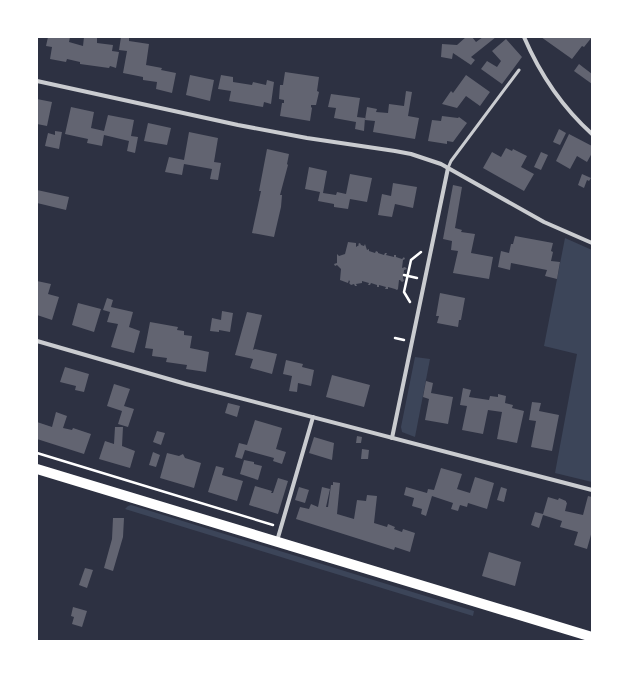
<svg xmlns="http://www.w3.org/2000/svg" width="629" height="678" font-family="Montserrat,sans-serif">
  <rect width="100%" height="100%" fill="#2d3142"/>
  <g fill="#3c4559">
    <polygon points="565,238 592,250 592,485 592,482 555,473 577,354 544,346"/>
    <polygon points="415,357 430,359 415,437 402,432 401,427"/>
    <polygon points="131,505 474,611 473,616 125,509 128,506"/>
  </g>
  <g fill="#626471">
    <polygon points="48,37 70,37 69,42 83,46 84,37 97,38 97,43 113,45 112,51 119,52 116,68 110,66 109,68 80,64 80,62 67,59 66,62 50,59 52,47 46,46"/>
    <polygon points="121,37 129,37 129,41 149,44 146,65 162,68 161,70 176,73 172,93 156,89 157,82 143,80 143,77 123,73 127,51 119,50"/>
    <polygon points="466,37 472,37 476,42 483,37 496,37 471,57 475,60 471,65 453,53 452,59 441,57 442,44 457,45"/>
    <polygon points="541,37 592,37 584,47 582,46 572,59"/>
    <polygon points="506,39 522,57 502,84 481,69 487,61 497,67 501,61 492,51"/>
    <polygon points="579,64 592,74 592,84 574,71"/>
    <polygon points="285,72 319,77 317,91 319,92 316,105 311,105 311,107 312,108 310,121 280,116 282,103 284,103 284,100 279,99 280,85 283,85"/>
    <polygon points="190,75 214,80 210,101 186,95"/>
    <polygon points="221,75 233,77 233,82 252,85 253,82 266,85 267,80 274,82 271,104 264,102 263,107 229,101 231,91 218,89"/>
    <polygon points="466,75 490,92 480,106 466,96 457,108 442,104 451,91 453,93"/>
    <polygon points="406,91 412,92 408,116 419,118 415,139 373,132 375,121 365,120 367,107 377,109 376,112 388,113 389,104 404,106"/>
    <polygon points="331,94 360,98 357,117 365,118 364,131 355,129 356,122 334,118 336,108 328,107"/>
    <polygon points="37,99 52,102 47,126 37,124"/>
    <polygon points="71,107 94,112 91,128 104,131 108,115 134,120 131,136 138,137 135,153 127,151 129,141 104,135 102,146 87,143 88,139 65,134"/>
    <polygon points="442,116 458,118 459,117 467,123 453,142 447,141 447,144 428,141 432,120 441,121"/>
    <polygon points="148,123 171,128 167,145 144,141"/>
    <polygon points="559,129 566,133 560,145 553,142"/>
    <polygon points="55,131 62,132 59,149 45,146 48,133 55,135"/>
    <polygon points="189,132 218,138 214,162 221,163 218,180 210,179 212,169 184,164 182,175 165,172 169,157 184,160"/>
    <polygon points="569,134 592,146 592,153 587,162 577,156 570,169 556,161"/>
    <polygon points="506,148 512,151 513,149 527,156 521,167 534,174 524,191 483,168 492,152 501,157"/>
    <polygon points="267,149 289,154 287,164 288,165 280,195 282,195 281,207 274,237 252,233 261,191 259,191"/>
    <polygon points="541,152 548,155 541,170 534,167"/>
    <polygon points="309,167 327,171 323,193 336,195 337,192 346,194 350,174 372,178 367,202 350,199 348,209 334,207 334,204 318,201 320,192 305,189"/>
    <polygon points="582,174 591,178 589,181 587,180 584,188 578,185"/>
    <polygon points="393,183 417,187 413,208 395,204 392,217 378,215 382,194 391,196"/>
    <polygon points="453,185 462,187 455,228 462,230 461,232 475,234 471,253 493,257 489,279 453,273 458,251 451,250 452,241 443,239"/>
    <polygon points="37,190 69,197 66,210 37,203"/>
    <polygon points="515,236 553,243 551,251 553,252 551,261 560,262 557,279 545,276 547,270 511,263 510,270 498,267 501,251 509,253 511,244 513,244"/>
    <polygon points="348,242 356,243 356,247 359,245 358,244 360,243 361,245 364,246 365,244 367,250 369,249 369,251 375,253 376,251 378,252 378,253 384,255 385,253 387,253 386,255 394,257 394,255 396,255 396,257 402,259 404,257 405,259 403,260 402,268 405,267 407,269 404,270 403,278 404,281 402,282 400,280 399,280 398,289 397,290 395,289 388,287 388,289 385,289 386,287 379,285 379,287 377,287 377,285 371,283 370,285 368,285 369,283 362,281 362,283 356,284 357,286 355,286 354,284 351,285 349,283 350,282 349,280 348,283 340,280 341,269 337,265 335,266 334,264 337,263 337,254 339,256 345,254"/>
    <polygon points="37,281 51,284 48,294 59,297 52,320 37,315"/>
    <polygon points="440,293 465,298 461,320 459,320 458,327 437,323 439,316 436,316"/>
    <polygon points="107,298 113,300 111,307 133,312 129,327 140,331 134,353 111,347 118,324 107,322 110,312 103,310"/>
    <polygon points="78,303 101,309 94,332 72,325"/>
    <polygon points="222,311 233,313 230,332 219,330 219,332 210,331 212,318 221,320"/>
    <polygon points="247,312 262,315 253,350 255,349 277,354 272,374 250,368 253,359 235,355"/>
    <polygon points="150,322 178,327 177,330 184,331 184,335 192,336 190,348 209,352 206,372 186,369 187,365 166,362 167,358 152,356 153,349 145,348"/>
    <polygon points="286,360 303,364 302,367 314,370 311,386 298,383 297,392 289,391 292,376 283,374"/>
    <polygon points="65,367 89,374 84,392 75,390 76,386 60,382"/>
    <polygon points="332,375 370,385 364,407 326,397"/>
    <polygon points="426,381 433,383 431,393 453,397 448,424 425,420 429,399 423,397"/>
    <polygon points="114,384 130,389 124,406 134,409 128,427 118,424 122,411 107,406"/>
    <polygon points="463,388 471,390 469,397 489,400 490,396 498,397 498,394 506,396 505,403 513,405 512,408 524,411 517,443 497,439 502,412 488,410 483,434 462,430 467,406 460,405"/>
    <polygon points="532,402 541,403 539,411 559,415 552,451 531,447 536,421 529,420"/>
    <polygon points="228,403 240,406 237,417 225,413"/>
    <polygon points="56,412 67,416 63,428 72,430 73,428 91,434 84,454 37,439 37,422 52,427"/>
    <polygon points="255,420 282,428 276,449 286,452 282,464 273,461 274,458 245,450 242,459 235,457 239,443 247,445"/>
    <polygon points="115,427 123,427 122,446 135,451 130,468 99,459 105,441 114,444"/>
    <polygon points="157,431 165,433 161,445 153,442"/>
    <polygon points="357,436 362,437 361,443 356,443"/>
    <polygon points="314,437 334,443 332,460 309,453"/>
    <polygon points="362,449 369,450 368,459 361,459"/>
    <polygon points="153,452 160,455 156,467 149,465"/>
    <polygon points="167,453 179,456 183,454 185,458 201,463 194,488 160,478"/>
    <polygon points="244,460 254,462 254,464 262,466 258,480 240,474"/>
    <polygon points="216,466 224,468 222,475 243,481 237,501 208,492"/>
    <polygon points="441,468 462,474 457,489 470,493 475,477 494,483 487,509 468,503 467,507 460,505 458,511 451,509 453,503 432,496 426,516 421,514 422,509 412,506 414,498 404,495 406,487 427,493 428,489 434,490"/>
    <polygon points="278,478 288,481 278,514 249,505 255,486 272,491 271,493 273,493"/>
    <polygon points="333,482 340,483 337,514 354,519 357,500 366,501 367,495 377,496 374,523 387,527 388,524 395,527 394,529 402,532 403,529 415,533 410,552 395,547 394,550 296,519 300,507 309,509 311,504 318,507 322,487 330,489 326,507 328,507 331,485 333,485"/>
    <polygon points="299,487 309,490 305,503 295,500"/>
    <polygon points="501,487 507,489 504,502 497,500"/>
    <polygon points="588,496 592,497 592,531 587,549 574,545 578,532 560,527 562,521 543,515 539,528 531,525 535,512 543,514 548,497 558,500 559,498 566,501 566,502 567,503 565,511 583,515"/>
    <polygon points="113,518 124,518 123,537 113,571 104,568 112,539"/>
    <polygon points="489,552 521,562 515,586 482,576"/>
    <polygon points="85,568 93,570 87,588 79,585"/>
    <polygon points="73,607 87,611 82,627 72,624 74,617 71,616"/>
  </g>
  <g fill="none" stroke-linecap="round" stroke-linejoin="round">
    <g stroke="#fff" stroke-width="2.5">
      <polyline points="404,275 417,278"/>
      <polyline points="410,302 404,292 411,260 421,252"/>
      <polyline points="395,338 404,340"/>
      <polyline points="37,453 273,525"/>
    </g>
    <polyline stroke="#caccd0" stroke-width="3" points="448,168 451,161 519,70"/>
    <g stroke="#caccd0" stroke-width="4">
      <path d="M524 37C540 74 562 107 592 134"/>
      <polyline points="37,81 238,125 307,138 395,151 411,154 441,164 544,222 592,243"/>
      <polyline points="37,341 186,384 592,490"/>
      <polyline points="392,438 448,168"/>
      <polyline points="277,541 313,417"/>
    </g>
    <polyline stroke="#fff" stroke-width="10" points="37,469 592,637"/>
  </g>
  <rect width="629" height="678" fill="none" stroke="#ffffff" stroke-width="76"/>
</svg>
